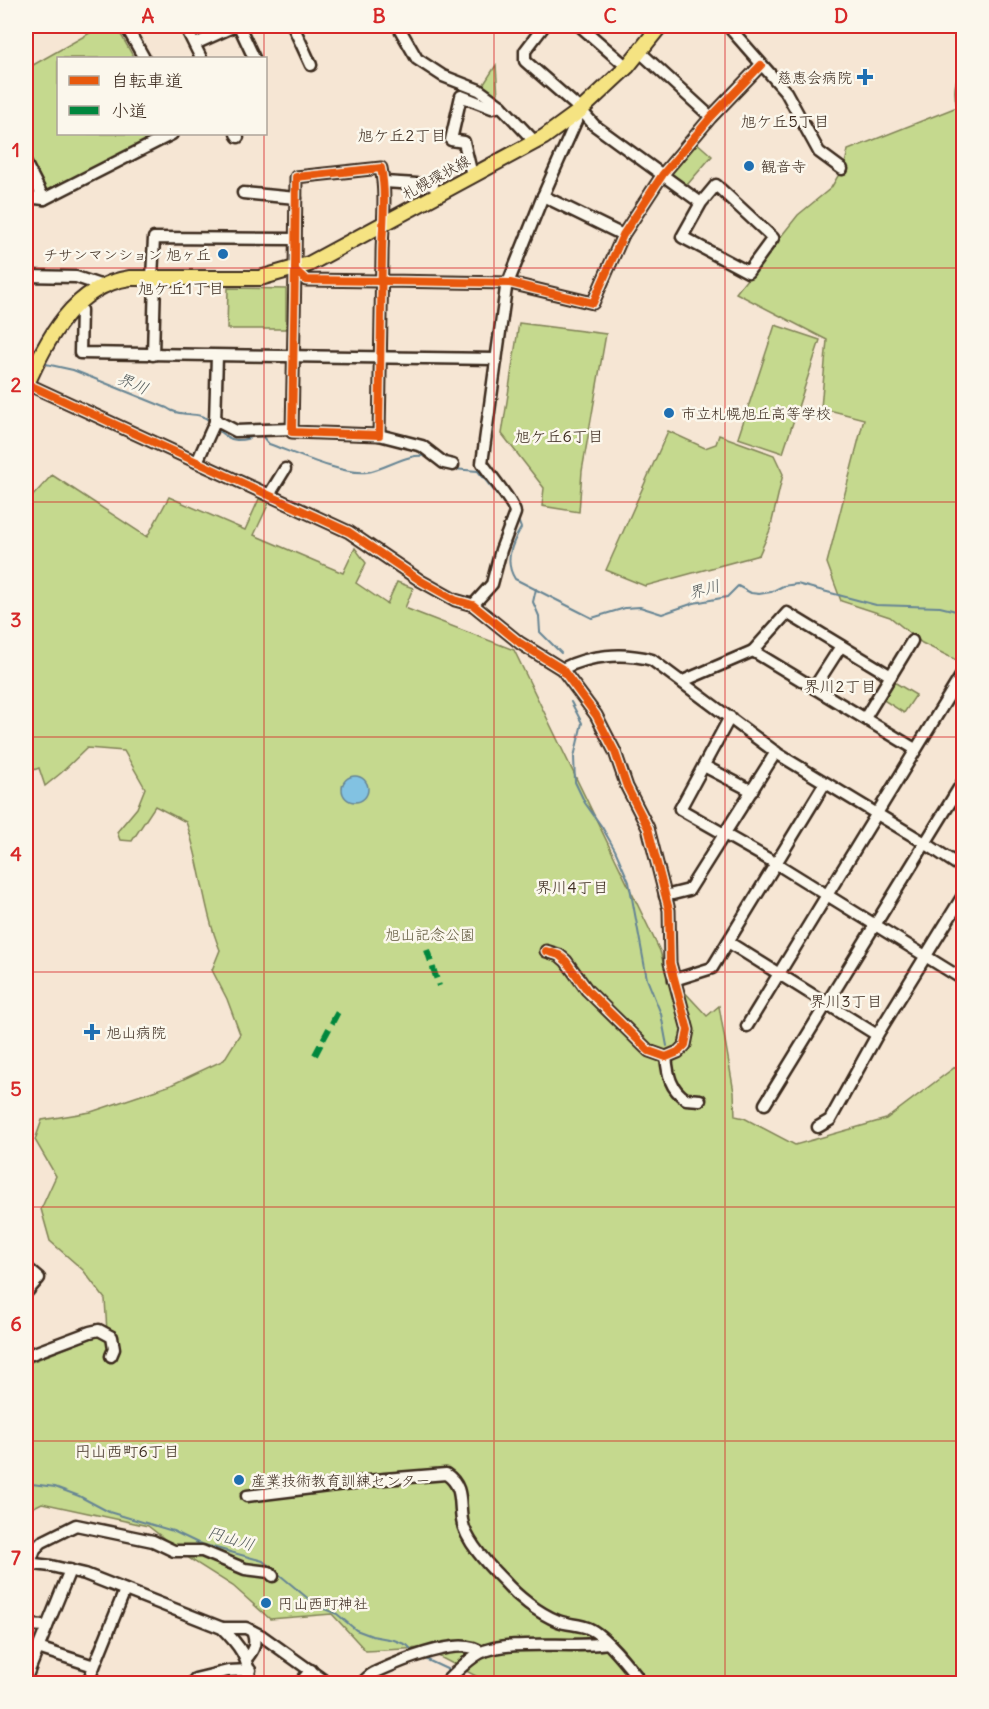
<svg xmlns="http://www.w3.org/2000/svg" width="989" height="1709" font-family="Delius,'Klee One',sans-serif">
  <rect width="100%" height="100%" fill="#f6e6d4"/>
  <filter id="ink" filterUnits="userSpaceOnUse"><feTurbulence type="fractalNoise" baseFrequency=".0167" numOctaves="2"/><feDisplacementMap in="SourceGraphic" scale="12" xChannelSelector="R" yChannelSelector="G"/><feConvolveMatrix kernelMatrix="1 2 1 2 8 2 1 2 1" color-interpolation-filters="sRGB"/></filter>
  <g filter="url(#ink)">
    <g fill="#c5d98e" stroke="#808256" stroke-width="1.5">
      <polygon points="102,26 116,26 134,58 58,58 58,134 165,134 44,194 26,162 26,69"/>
      <polygon points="496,65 498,97 482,87"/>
      <path d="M963 67V663H962L922 643 890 617 841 601 827 563 864 419 821 408 827 340 736 293 798 215 831 188 845 164 848 150 957 107C953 92 955 83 960 68Z"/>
      <polygon points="695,141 712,156 687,185 672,175 671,170"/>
      <polygon points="228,288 286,289 286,329 227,329"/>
      <polygon points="519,323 606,334 582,471 579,512 542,506 544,488 502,434"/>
      <polygon points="775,325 820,340 783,453 738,438"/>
      <polygon points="668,431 705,448 716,444 719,435 774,455 783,474 770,530 759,555 645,586 606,570"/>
      <path d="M52 475 147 537 169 497 245 530 259 499 269 503 254 535 343 573 355 548 366 563 356 583 387 604 397 582 413 588 405 608 514 650 660 951 666 972 707 1016 719 1006 734 1092 735 1116 744 1118 795 1145 886 1119 963 1061V1683H489L423 1648 366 1651 332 1614 270 1619 233 1586 190 1559 148 1526 42 1503 26 1511V1364L107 1332 105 1299 83 1270 50 1241 41 1209 56 1176 35 1140 42 1120 91 1112 171 1085 224 1060 240 1034 227 999 212 970 220 950C203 909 201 863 186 822L155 806 132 841 120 840 117 832 137 808 145 788 124 751 87 748 61 773 45 786 39 768 26 773V499L29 500Z"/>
      <polygon points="894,682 916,695 904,713 882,699"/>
    </g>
    <circle fill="#82c2e2" stroke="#668594" stroke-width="1.5" cx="355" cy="789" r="13"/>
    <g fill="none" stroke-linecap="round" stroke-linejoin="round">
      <g stroke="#668594" stroke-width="2">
        <polyline points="26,354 29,356"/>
        <path d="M46 364 73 370 167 408C180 418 200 410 211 422"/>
        <path d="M217 429C230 442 240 443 256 435"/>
        <path d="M261 435 269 444C294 453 342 475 367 472 387 469 409 451 429 457"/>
        <polyline points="26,442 28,451 26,474"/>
        <polyline points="453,469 478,471 508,508"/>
        <path d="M518 520 521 528C511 545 504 562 515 579L592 618 625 608 640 607 662 614 694 603 727 597 738 586 751 593 759 594 771 592 783 586 797 584 876 605 940 607 964 613"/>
        <polyline points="536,589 533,602 539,616 540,632 561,653"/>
        <polyline points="571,702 582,723 574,757 575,782 585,803 602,827 615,850 629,882 647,979 661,1014 667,1046"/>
        <polyline points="26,1485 32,1484 55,1487 79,1496 109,1512 173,1531 198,1543 263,1561 317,1606 337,1614 356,1630 372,1636 394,1640 407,1645 414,1652"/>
        <polyline points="421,1657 451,1671"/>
        <polyline points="459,1674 474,1684"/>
      </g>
      <defs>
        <g id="minor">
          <polyline points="126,26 144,58"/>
          <polyline points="185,26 201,58"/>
          <polyline points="239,26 254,58"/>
          <polyline points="293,26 311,65"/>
          <polyline points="398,26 417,59 443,76 479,90 501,106 535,142"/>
          <polyline points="544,26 525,51 525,61 581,110 594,125 701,203 682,237 748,272 773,238 716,185 701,203"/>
          <polyline points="580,26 627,67"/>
          <polyline points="728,26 786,92 819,152 842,169"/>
          <polyline points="195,44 235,26"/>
          <polyline points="640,52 711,117"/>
          <polyline points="236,134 238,137"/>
          <polyline points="26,164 44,199 26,197"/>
          <polyline points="472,175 464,142 451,140 461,96 492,108 501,106"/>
          <polyline points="384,182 433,185"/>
          <polyline points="243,193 296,198"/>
          <polyline points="543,196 623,235"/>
          <polyline points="44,199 172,134"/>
          <path d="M295 270 292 432 379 435C380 375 381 315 382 256 382 227 387 197 381 168L296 177 295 270 306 280 379 281H386L510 283 593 303 623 235 663 174 711 117 761 65"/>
          <polyline points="26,276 76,277 103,286"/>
          <polyline points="152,278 154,238 295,239"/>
          <polyline points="77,304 81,310 80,353 496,359"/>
          <polyline points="153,355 155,278"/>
          <polyline points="27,384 349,532 421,581 455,600 473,605 520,643 562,669 596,715 615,752 627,787 648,828 669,910 670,963 688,1030 685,1045 678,1052 666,1057 649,1051 587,990 566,961 559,955 546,951"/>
          <polyline points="215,420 236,431 292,429"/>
          <polyline points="379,435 422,446 444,463 453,465"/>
          <polyline points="197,462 215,422 217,356"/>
          <polyline points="269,495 285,469"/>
          <path d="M473 605 492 584 501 550 515 513C515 505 489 473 482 463L506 288 543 196 581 110"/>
          <polyline points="753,651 787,613 891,676"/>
          <path d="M562 669C589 655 623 652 652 660L778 754 925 843 964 869"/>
          <polyline points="683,681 753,651 915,749"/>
          <polyline points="814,688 841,646"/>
          <polyline points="730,717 680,809 777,864 964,980"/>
          <polyline points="865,718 912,641"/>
          <polyline points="704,766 752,791"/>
          <polyline points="665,896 689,890 776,752"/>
          <polyline points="728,942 877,1035"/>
          <polyline points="674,980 712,968 825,783"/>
          <polyline points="747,1026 964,671"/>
          <path d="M666 1057C668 1075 670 1089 686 1099L700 1100"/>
          <polyline points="765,1104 964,780"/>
          <polyline points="818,1127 830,1120 877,1035 964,894"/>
          <polyline points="26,1267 39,1278 26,1293"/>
          <polyline points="26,1356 90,1332 99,1330 112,1337 114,1349 111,1356"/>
          <path d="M247 1496 385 1479 446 1474C464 1486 459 1502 462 1520 465 1541 488 1565 503 1580 517 1596 538 1613 558 1621 568 1625 580 1624 590 1629 605 1636 627 1664 638 1678"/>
          <path d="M26 1563 51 1566 85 1574 222 1628C240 1646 248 1657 251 1684"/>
          <polyline points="30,1563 35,1549 42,1542 76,1525 153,1541 174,1551 202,1551 245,1569 269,1572 273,1576"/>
          <polyline points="26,1625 47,1626"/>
          <polyline points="222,1628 246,1628 262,1636 329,1684"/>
          <polyline points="38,1648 94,1666"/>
          <path d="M246 1659C254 1650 257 1643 252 1631"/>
          <polyline points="26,1678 70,1570"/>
          <polyline points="87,1684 125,1590"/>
          <polyline points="192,1684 195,1679 228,1671 250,1670"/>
          <polyline points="299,1684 311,1670"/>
          <path d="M361 1684C366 1679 370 1674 376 1672 398 1662 461 1635 481 1652"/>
          <path d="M444 1684C455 1673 467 1660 480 1653 509 1638 572 1649 607 1643"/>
        </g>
        <path id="major" d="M26 386C47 340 73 286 130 278H260L309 264 544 137 581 110 627 67 660 26"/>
      </defs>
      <use href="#minor" stroke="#3b2a1e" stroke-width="15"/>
      <use href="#major" stroke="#3b2a1e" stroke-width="18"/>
      <use href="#minor" stroke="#fbf7ec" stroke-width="10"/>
      <use href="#major" stroke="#f5e382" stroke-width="14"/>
      <g stroke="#00873e" stroke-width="6" stroke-dasharray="12 6" stroke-linecap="butt">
        <polyline points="427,950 439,986"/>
        <polyline points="315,1055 339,1010"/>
      </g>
      <defs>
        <g id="cycleway">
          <path d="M295 270 292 432 379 435C380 375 381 315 382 256 382 227 387 197 381 168L296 177 295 270 306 280 379 281H386L510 283 593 303 623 235 663 174 711 117 761 65"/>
          <polyline points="27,384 349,532 421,581 455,600 473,605 520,643 562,669 596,715 615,752 627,787 648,828 669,910 670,963 688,1030 685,1045 678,1052 666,1057 649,1051 587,990 566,961 559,955 546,951"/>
        </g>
      </defs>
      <use href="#cycleway" stroke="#fbf7ec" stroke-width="11"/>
      <use href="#cycleway" stroke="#e8590c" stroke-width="8"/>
    </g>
  </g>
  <path fill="none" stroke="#d62828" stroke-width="1.5" stroke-opacity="0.55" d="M264 26V58M494 26V1684M725 26V1684M264 134V1684M26 268H964M26 502H964M26 737H964M26 972H964M26 1207H964M26 1441H964"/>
  <g fill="#1f6fb2" stroke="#fbf7ec" stroke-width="2">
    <path d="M862 68h6v6h6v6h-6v6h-6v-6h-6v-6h6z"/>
    <circle cx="749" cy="166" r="6"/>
    <circle cx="223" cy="254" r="6"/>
    <circle cx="669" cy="413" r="6"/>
    <path d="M89 1023h6v6h6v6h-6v6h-6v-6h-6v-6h6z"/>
    <circle cx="239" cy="1480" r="6"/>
    <circle cx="266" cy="1603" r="6"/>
  </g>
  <g text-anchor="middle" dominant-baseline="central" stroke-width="5" stroke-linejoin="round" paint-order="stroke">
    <g font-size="15" fill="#3b2a1e" stroke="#fbf7ec" text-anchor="start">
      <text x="852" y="77" text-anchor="end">慈恵会病院</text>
      <text x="761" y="166">観音寺</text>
      <text x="211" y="254" text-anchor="end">チサンマンション 旭ヶ丘</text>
      <text x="681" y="413">市立札幌旭丘高等学校</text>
      <text x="106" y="1032">旭山病院</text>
      <text x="251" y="1480">産業技術教育訓練センター</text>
      <text x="278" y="1603">円山西町神社</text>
    </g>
    <g font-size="15" fill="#3b2a1e" stroke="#fbf7ec">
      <text transform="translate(436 177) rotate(-29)">札幌環状線</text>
    </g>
    <g font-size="15" fill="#5e563a" stroke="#fbf7ec">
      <text x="430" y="934">旭山記念公園</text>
    </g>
    <g font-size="16" fill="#3b2a1e" stroke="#fbf7ec">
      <text x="785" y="121">旭ケ丘5丁目</text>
      <text x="402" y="135">旭ケ丘2丁目</text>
      <text x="181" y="288">旭ケ丘1丁目</text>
      <text x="559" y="436">旭ケ丘6丁目</text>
      <text x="840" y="686">界川2丁目</text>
      <text x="572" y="887">界川4丁目</text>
      <text x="846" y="1001">界川3丁目</text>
      <text x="127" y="1451">円山西町6丁目</text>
    </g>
    <g font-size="16" font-style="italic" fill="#505859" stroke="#fbf7ec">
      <text transform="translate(133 383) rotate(23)">界川</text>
      <text transform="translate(704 589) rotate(-15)">界川</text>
      <text transform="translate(231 1538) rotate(17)">円山川</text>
    </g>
  </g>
  <rect width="989" height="1709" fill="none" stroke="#fbf7ec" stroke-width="66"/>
  <rect x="57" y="57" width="210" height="78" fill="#fbf7ec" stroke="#aea59a" stroke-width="1.5"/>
  <rect x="69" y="76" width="30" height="9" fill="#e8590c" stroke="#aea59a" stroke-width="1.5"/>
  <text x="111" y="87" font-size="18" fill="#3b2a1e">自転車道</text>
  <rect x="69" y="106" width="30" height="9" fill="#00873e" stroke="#aea59a" stroke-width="1.5"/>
  <text x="111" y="117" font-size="18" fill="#3b2a1e">小道</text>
  <rect x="33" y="33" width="923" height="1643" fill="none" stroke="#d62828" stroke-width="2"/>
  <g font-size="20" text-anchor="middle" font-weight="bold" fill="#d62828">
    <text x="148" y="23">A</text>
    <text x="379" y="23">B</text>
    <text x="610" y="23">C</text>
    <text x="841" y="23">D</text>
    <text x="16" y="157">1</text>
    <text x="16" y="392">2</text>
    <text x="16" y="627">3</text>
    <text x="16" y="861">4</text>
    <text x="16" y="1096">5</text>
    <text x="16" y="1331">6</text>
    <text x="16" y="1565">7</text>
  </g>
</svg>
